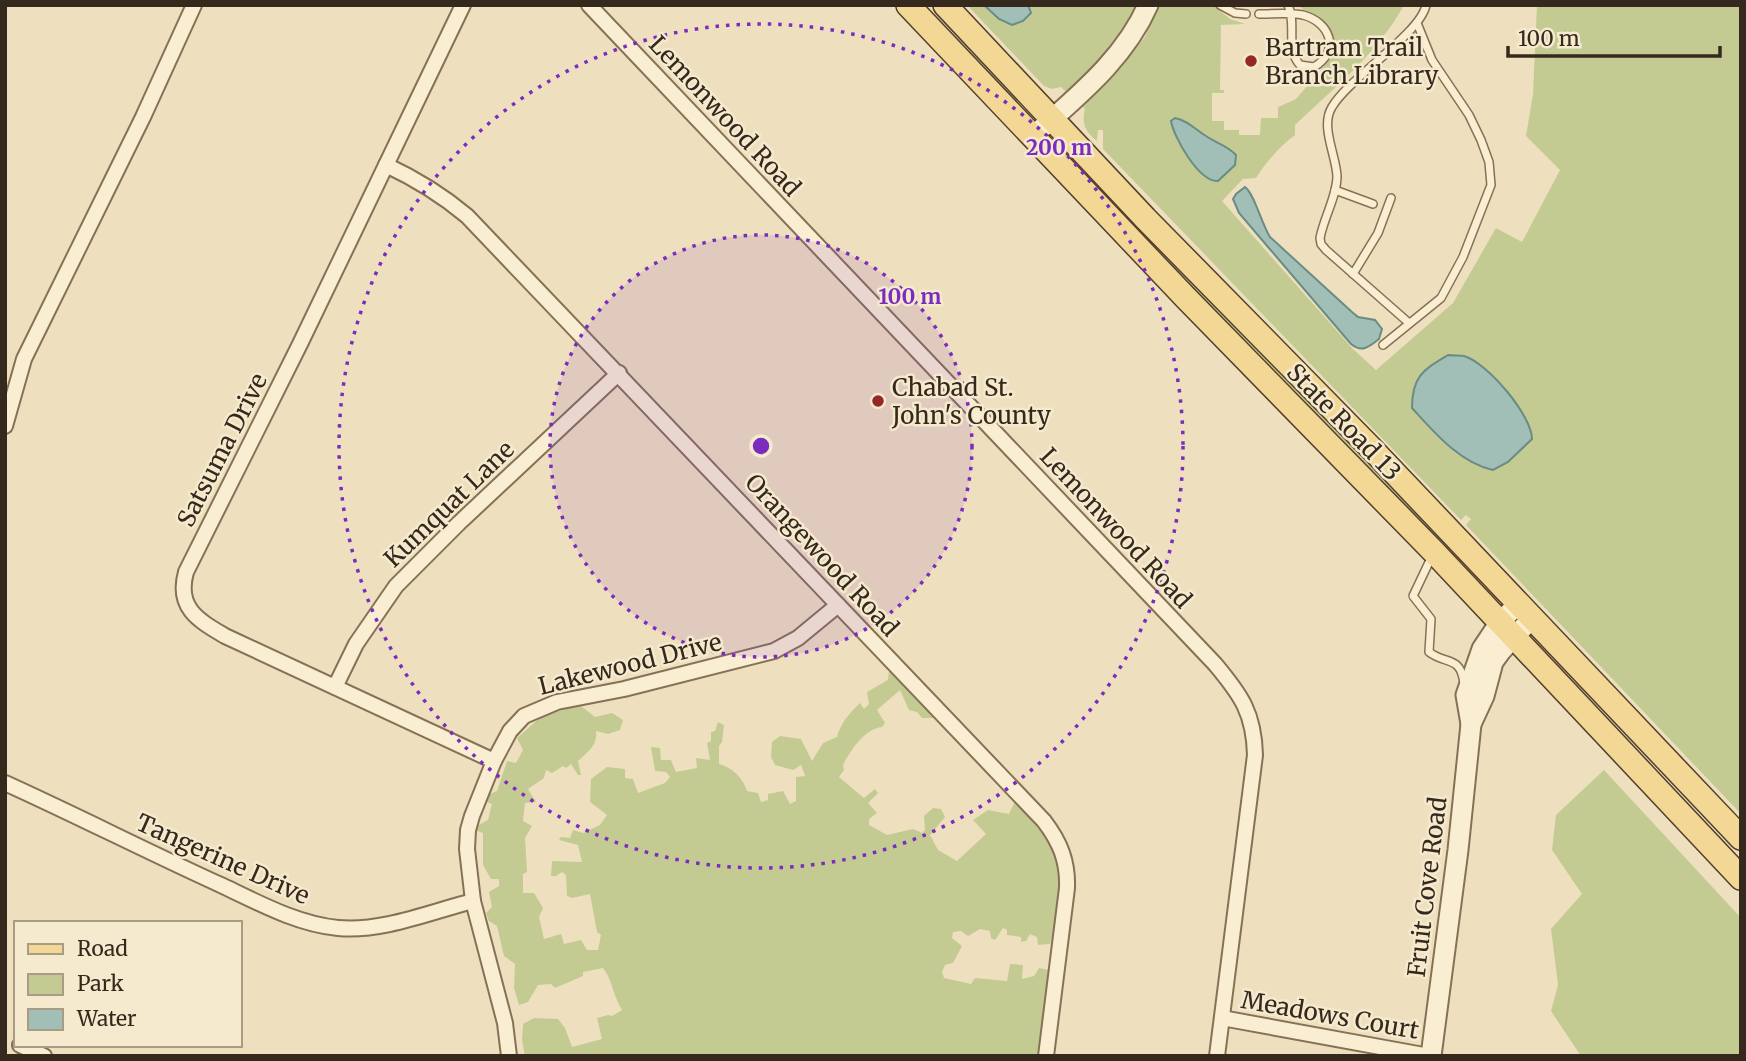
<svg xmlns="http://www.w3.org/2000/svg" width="1746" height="1061" font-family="Merriweather,serif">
  <rect width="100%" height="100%" fill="#eee0be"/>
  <g fill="#c3cb92">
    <path d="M967 5H984L988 9 1023 21 1031 13 1028 5H1140C1128 31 1109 57 1086 74 1078 80 1074 87 1065 91L1061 87 1052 89 1044 86Z"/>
    <path d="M1158 5H1213L1230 19 1245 24 1221 25 1220 90H1224V93H1212V121H1224V130H1239V135H1260L1261 118H1278V107L1296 99 1331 58 1334 48V41L1327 25 1297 5H1404C1377 54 1335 87 1295 125V135C1279 147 1267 161 1256 178L1243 179 1222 201 1353 349 1376 370 1453 303 1496 228 1522 242 1560 170 1526 136 1533 94 1537 5H1741V814L1466 525 1471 519 1466 515 1461 520 1103 149V130H1098L1097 141C1086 132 1081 124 1085 109L1082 106 1133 52 1145 37Z"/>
    <polygon points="1074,154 1500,599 1437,535 1414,520 1066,161"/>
    <path d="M889 671 933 715V718H922L917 712 909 710 900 690 877 710 885 723 882 727C864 729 851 750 843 765L844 770 839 777 864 798 875 789 878 793 868 803 877 813 869 819V825L887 835 913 829 922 833 925 830 924 816 933 808 941 809 945 817 930 835 938 850 957 861 986 834 973 820 988 810 1009 814 1015 801C1046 835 1061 847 1058 896 1057 913 1056 928 1050 944L1038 945 1037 937 1030 934 1026 941 1021 942V937L1007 935V930L1003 928 995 940 991 938 990 931 980 929 968 936 961 931 953 932 952 938 962 946 953 963 945 965 942 972 944 978 971 984 975 978 1007 981 1010 964 1023 965 1022 979 1034 976 1039 968 1049 970 1037 1056H525L522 1040 523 1024 534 1018 558 1019 565 1028 572 1047 602 1039 597 1018 608 1015 612 1016 622 1010C613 996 613 981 603 968L583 972V976L555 988 551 984 538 985 528 1002 519 1005 514 988 515 964 504 956 497 926 489 921 486 913 492 907 489 892 499 886V879H491L483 865V833L477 831V826L488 820 492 804 487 802 490 794 497 791 507 761 516 763 523 750 517 738 542 716 580 705 595 717 612 713 623 720 620 730 608 734 596 731C598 745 588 752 578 761L581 775H578L571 764 566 768 563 766 552 773 546 770 544 778 528 789 536 802 525 803 523 821 532 826 525 838 527 872 523 874V893H534L543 908 539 917 544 939 561 934 564 944 581 940 587 950H598L601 935 597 932 590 894 572 898 567 896 566 875 562 872 556 876H551L552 861 582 862 578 845 559 840 561 837 570 838 573 830 583 833 600 825 607 815 590 802 591 779 607 767 625 769V778L633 779 638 793 665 783 670 777 666 772 655 771 651 747 660 748 661 760H671L676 772 697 768 696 758 710 760 707 743 711 741V732L715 731 718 722 724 725 722 742 719 746V764C732 767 743 778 747 791L758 793 761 802 768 800V794L783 791 790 804 796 801V777L805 776 801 765 793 770 775 765 771 757 772 742 780 736 801 739 812 761 823 743 837 737C841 722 849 714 860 703L864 709 869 704 867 692 888 680Z"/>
    <polygon points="1604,770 1741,918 1741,1056 1581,1056 1551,1011 1558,985 1551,929 1582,894 1552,850 1556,815"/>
  </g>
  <g fill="#a2bfb7" stroke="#698c84" stroke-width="2">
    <polygon points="984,5 1028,5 1031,13 1023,21 1012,25 999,19"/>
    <path d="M1175 118C1189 121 1194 129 1206 136 1216 143 1228 146 1236 155L1235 165 1218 181C1199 182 1174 138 1171 121Z"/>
    <path d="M1245 187C1254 193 1262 225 1270 237L1352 312 1358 317 1375 320 1382 329 1379 339C1369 347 1362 353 1351 344L1239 213 1233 199 1236 194Z"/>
    <path d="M1448 355C1453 356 1460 355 1464 356 1488 363 1532 416 1532 439L1508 462 1493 470C1460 463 1434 432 1412 408 1412 376 1423 370 1448 355Z"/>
  </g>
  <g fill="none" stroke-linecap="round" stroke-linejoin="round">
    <defs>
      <g id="service">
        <polyline points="1220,5 1235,13 1246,14"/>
        <path d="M1259 14C1273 14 1289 12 1303 15 1330 22 1341 51 1314 67L1300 65C1285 48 1297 24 1288 5"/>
        <polyline points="1335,190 1373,204"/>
        <polyline points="1353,274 1378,233 1391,198"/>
        <path d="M1409 323 1326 250 1321 244 1320 238C1324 217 1337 196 1337 176 1336 155 1320 126 1332 107 1349 78 1421 33 1426 5"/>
        <polyline points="1383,345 1441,298 1463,257 1491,185 1489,162 1481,140 1469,115 1432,60 1417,23"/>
        <path d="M1432 556 1413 596 1431 619 1429 652C1446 665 1460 655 1464 683"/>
      </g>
      <g id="minor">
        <path d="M463 5 300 344 186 572C176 608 198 620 225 636L494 761"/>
        <path d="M589 5 1215 664C1241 695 1254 713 1255 755L1217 1056"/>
        <path d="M386 165C416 179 442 195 467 216L1044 821C1060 842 1068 861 1067 888L1046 1056"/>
        <polyline points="5,426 24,359 143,117 194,5"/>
        <polyline points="335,687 356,644 396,586 459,523 619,373"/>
        <path d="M5 783C78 816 150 853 223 886 259 903 297 924 338 928 383 932 430 912 473 901"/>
        <polyline points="1222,1018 1429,1056"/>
        <polyline points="20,1045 44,1056"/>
        <polyline points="509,1056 505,1023 473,901 467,849 468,830 472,816 494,761 510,731 524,716 557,702 624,689 774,651 798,638 838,605"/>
      </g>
      <g id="tertiary">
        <path d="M1032 137C1075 98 1124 60 1148 5"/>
        <polyline points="1471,724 1484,696 1493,662 1501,651 1532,618"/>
        <polyline points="1431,1056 1458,850 1471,724 1466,695 1482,649 1500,622 1518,604"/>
      </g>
      <g id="primary">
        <polyline points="908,5 1186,298 1434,552 1741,878"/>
        <polyline points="945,5 1145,218 1370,447 1741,838"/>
      </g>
    </defs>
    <use href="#service" stroke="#867157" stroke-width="10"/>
    <use href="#minor" stroke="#867157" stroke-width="18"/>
    <use href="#tertiary" stroke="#867157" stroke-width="23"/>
    <use href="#primary" stroke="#533f2c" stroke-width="26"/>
    <use href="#service" stroke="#f9eed1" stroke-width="7"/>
    <use href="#minor" stroke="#f9eed1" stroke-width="14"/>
    <use href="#tertiary" stroke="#f9eed1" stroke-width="19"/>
    <use href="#primary" stroke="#f2d795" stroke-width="23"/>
  </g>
  <circle cx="761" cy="446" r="211" fill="#7b2cbf" fill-opacity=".12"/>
  <g fill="none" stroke="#7b2cbf" stroke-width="3.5" stroke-dasharray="3.5 7">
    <circle cx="761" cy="446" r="211"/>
    <circle cx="761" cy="446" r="422"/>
  </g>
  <g fill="#952827" stroke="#f5eace" stroke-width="2.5">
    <circle cx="1251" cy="61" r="7"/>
    <circle cx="878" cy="401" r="7"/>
  </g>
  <g text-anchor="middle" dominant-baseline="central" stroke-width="5" stroke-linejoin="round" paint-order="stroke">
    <g font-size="24" fill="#35281c" stroke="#f5eace" text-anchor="start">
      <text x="1265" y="47">Bartram Trail<tspan x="1265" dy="28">Branch Library</tspan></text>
      <text x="892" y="387">Chabad St.<tspan x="892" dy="28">John's County</tspan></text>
    </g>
    <g font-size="24" fill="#35281c" stroke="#f5eace">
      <text transform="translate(725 116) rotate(47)">Lemonwood Road</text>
      <text transform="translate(1344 422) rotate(46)">State Road 13</text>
      <text transform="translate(222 450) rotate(-63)">Satsuma Drive</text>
      <text transform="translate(449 504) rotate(-44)">Kumquat Lane</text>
      <text transform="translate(1116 528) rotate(47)">Lemonwood Road</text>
      <text transform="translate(822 555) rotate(47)">Orangewood Road</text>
      <text transform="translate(630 664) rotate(-14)">Lakewood Drive</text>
      <text transform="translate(223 859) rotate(24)">Tangerine Drive</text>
      <text transform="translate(1427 887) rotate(-83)">Fruit Cove Road</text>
      <text transform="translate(1330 1015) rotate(10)">Meadows Court</text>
    </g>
  </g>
  <circle cx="761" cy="446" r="10" fill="#7b2cbf" stroke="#f5eace" stroke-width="3.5"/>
  <g font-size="21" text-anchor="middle" font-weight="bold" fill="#7b2cbf" stroke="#f5eace" stroke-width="5" stroke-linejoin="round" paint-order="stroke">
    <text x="1059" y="155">200 m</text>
    <text x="910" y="304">100 m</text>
  </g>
  <rect width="1746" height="1061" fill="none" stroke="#35281c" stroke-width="14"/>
  <rect x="14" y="921" width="228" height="126" fill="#f5eace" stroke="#a89c87" stroke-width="2"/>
  <rect x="28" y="944" width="35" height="10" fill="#f2d795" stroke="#a89c87" stroke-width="2"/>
  <text x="77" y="956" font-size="21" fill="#35281c">Road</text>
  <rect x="28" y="974" width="35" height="21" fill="#c3cb92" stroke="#a89c87" stroke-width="2"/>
  <text x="77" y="991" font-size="21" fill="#35281c">Park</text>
  <rect x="28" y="1009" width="35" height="21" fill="#a2bfb7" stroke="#a89c87" stroke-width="2"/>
  <text x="77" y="1026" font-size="21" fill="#35281c">Water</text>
  <path d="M1508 46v10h212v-10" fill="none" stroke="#35281c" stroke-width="3.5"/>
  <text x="1518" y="46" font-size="21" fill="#35281c" stroke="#f5eace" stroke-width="5" paint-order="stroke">100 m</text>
</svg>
